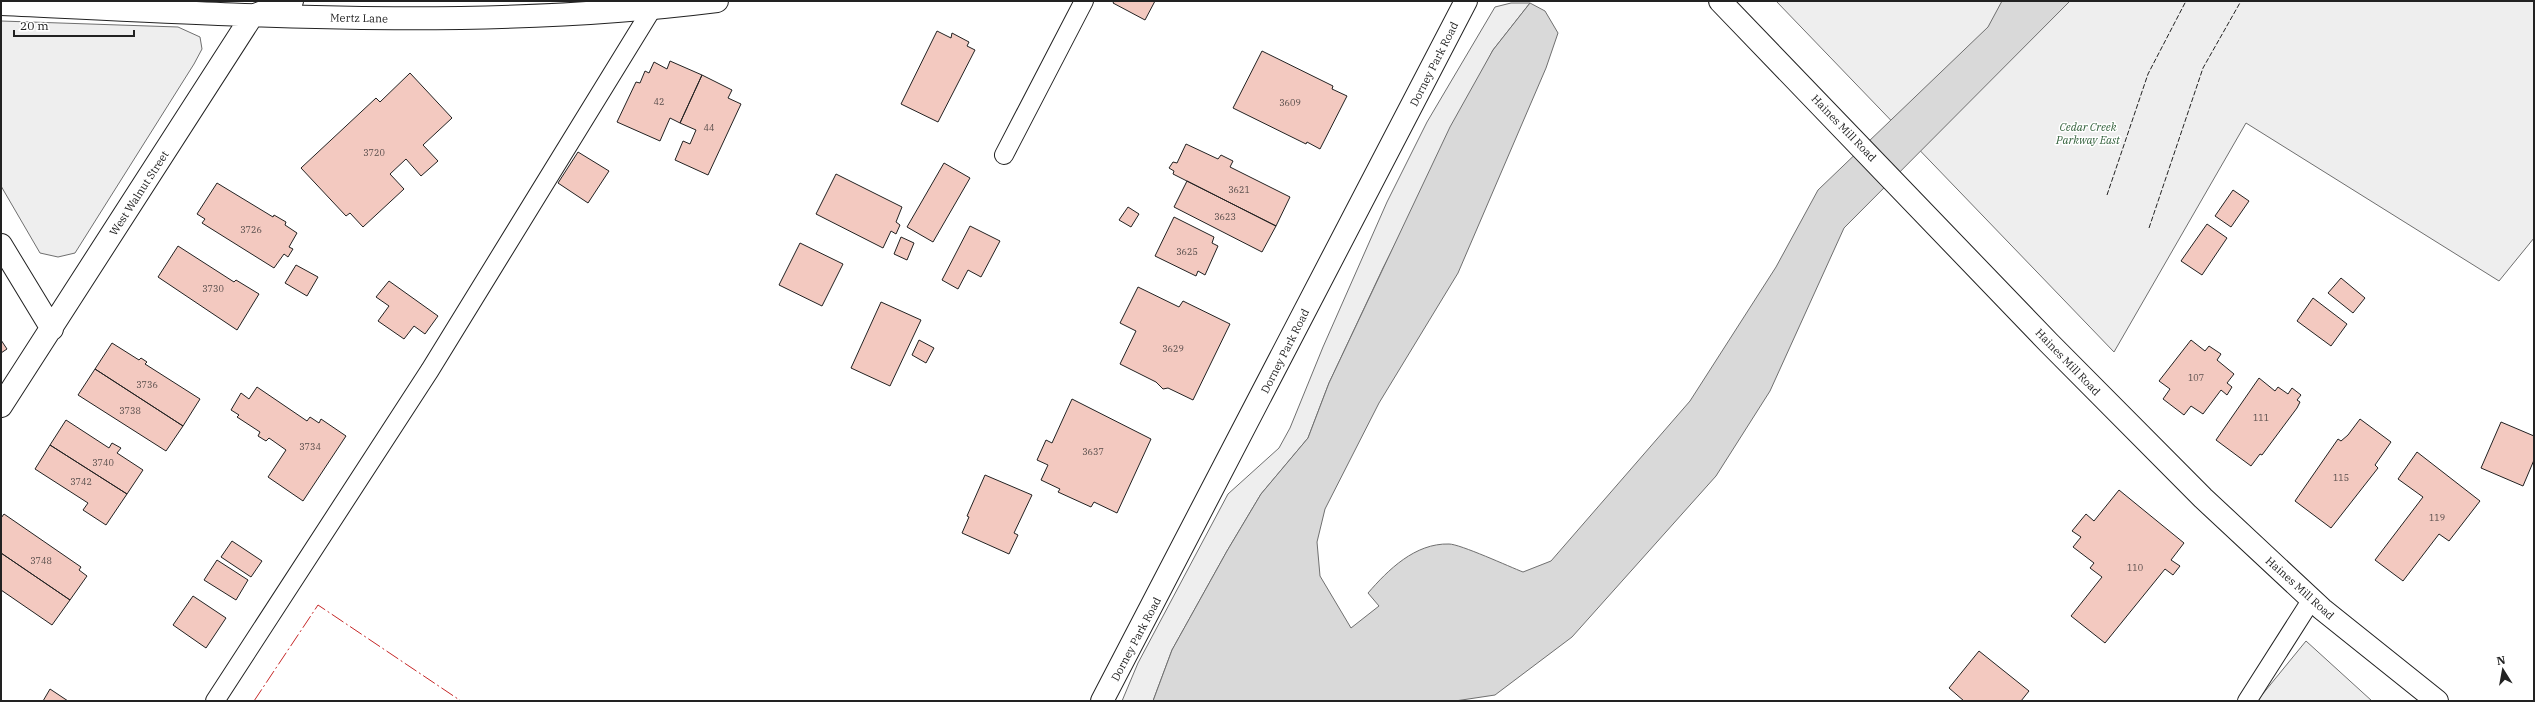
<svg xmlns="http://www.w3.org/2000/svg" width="2535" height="702" font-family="'IBM Plex Serif',serif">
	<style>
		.green { fill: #eee; stroke: #6f6f6f }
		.water { fill: #d9d9d9; stroke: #6f6f6f }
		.building { fill: #f3c9c0; stroke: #222 }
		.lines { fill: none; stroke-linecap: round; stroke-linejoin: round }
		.lane-casing { stroke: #222; stroke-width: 20 }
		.street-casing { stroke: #222; stroke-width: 24 }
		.secondary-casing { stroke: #222; stroke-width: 24 }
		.lane { stroke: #fff; stroke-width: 18 }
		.street { stroke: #fff; stroke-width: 22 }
		.secondary { stroke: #fff; stroke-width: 22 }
		.fence { stroke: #222; stroke-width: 1; stroke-dasharray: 5 2; stroke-linecap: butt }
		.power { stroke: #c62828; stroke-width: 1; stroke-dasharray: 14 3 2 3; stroke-linecap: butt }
		.labels { text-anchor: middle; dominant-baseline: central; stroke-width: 3; stroke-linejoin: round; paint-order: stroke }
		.number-label { font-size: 9px; fill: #564c4a }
		.street-label { font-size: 11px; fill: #222; stroke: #fff }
		.park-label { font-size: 11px; font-style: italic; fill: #2f5e38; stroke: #fff }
	</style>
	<rect width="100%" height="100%" fill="#fff"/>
	<path class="green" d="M1776,1h758v237l-35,43 -253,-158 -132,229z
		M1511,3h19l-37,47 -110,218 -54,115 -21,55 -47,56 -34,57 -55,99 -19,51h-31l16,-38 90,-169 51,-46 11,-20 33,-81 64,-145 40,-80 68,-115z
		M1,21l177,6 22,10 2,12 -8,15 -119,189 -17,4 -18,-4 -39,-67z
		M2306,641l66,60h-115z"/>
	<path class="water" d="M2002,1h68l-226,227 -74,163 -54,85 -144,161 -77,58 -40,6h-302l19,-51 55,-99 34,-57 47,-56 21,-55 121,-256 43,-77 37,-47 15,8 13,22 -12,35 -88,205 -79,130 -54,106 -8,33 3,34 31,52 28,-22 -11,-13c20,-23 47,-50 81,-49 11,0 61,23 74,28l28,-11 139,-160 86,-134 42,-77 170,-163z"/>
	<path class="building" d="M1114,1h41l-10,19 -32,-17z
		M937,31l14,7 1,-5 17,9 -2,4 8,4 -37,72 -37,-18z
		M1262,51l71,35 -1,3 15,7 -27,53 -13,-7 -1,2 -73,-36z
		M670,61l32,14 -22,48 -10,-5 -10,23 -43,-19 19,-40 4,1 5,-12 4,2 5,-11 13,7z
		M410,73l42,45 -29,27 15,16 -17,15 -15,-17 -16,15 14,15 -41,38 -13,-14 -4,3 -45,-48 75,-70 4,4z
		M702,75l30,15 -4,8 13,6 -33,71 -33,-15 8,-19 7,3 6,-14 -16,-7z
		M1186,144l32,15 3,-4 12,6 -3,6 60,30 -14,29 -103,-52 1,-3 -5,-3 4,-6 4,1z
		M578,152l31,19 -21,32 -30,-20z
		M944,163l26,15 -37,64 -26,-15z
		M836,174l66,33 -6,15 4,3 -4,9 -5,-3 -8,17 -67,-34z
		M1187,181l89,45 -14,26 -88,-45z
		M217,183l56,34 1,-2 12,7 -1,3 12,8 -8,14 4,2 -5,8 -4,-3 -10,14 -72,-45 3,-4 -8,-5z
		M2233,190l16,11 -18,26 -16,-11z
		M1128,207l11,7 -8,13 -12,-7z
		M1174,217l40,20 -2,6 6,3 -13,29 -7,-4 -2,5 -41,-20z
		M2207,224l20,14 -25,37 -21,-14z
		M970,226l30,15 -19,36 -13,-7 -10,19 -16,-9z
		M901,237l13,6 -7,17 -13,-6z
		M800,243l43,21 -21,42 -43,-21z
		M178,246l56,36 2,-2 23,14 -22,36 -79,-53z
		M296,265l22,12 -11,19 -22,-13z
		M2341,278l24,20 -12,15 -25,-20z
		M389,281l49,35 -13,18 -11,-8 -10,13 -26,-18 11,-15 -13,-9z
		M1138,287l41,20 4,-6 47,23 -37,76 -25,-12 -5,1 -7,-7 -36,-18 16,-33 -16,-8z
		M2313,298l34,26 -16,22 -34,-25z
		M881,302l40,18 -31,66 -39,-18z
		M1,340l6,9 -6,4z
		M919,340l15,8 -8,15 -14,-8z
		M2191,340l14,11 4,-5 12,8 -4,6 17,14 -7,9 5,4 -5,8 -6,-5 -18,24 -12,-8 -7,9 -21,-16 7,-10 -11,-8z
		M112,343l27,17 2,-2 6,4 -2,2 55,35 -17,27 -88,-57z
		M95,369l88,57 -17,25 -88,-56z
		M2259,378l16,13 3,-4 10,7 4,-6 9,7 -4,5 3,2 -3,6 -35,47 -2,-1 -9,12 -35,-26z
		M257,387l50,34 3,-4 9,6 2,-4 25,17 -43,65 -35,-24 18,-27 -17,-12 -3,3 -8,-5 2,-4 -23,-15 2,-2 -8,-5 10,-17 8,6z
		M1072,399l79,40 -34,74 -23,-11 -3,5 -33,-15 2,-3 -19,-9 7,-15 -11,-5 9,-20 6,3z
		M2360,419l31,23 -16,23 3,3 -47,60 -36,-27 43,-62 3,2 7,-6z
		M66,420l43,28 3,-5 9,5 -4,5 26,17 -16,24 -77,-49z
		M2501,422l33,14v24l-11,26 -42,-18z
		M50,445l77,49 -21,31 -23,-15 5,-7 -53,-34z
		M2417,452l63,49 -31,40 -10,-7 -36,47 -28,-21 48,-63 -25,-18z
		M985,475l47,20 -18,38 4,2 -9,19 -47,-21 7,-16 -2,-1z
		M2119,490l65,53 -13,17 9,6 -7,9 -8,-6 -60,74 -34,-27 31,-39 -12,-9 4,-5 -21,-16 8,-10 -9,-6 14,-17 8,7z
		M4,514l77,53 -2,3 8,6 -17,24 -69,-47v-35z
		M232,541l30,20 -11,16 -30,-20z
		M1,553l69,47 -18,25 -51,-35z
		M217,560l31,20 -12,20 -32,-20z
		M193,596l33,22 -20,30 -33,-23z
		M1979,651l50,40 -8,10h-57l-15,-13z
		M50,689l18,12h-25z"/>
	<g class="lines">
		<defs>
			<path id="lane" d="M1004,155l80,-154
				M215,701l215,-331 222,-361
				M2247,701l65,-102"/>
			<path id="street" d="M1,4c239,11 478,27 716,-3
				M1,245l51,84
				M1,406l251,-390 40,-15
				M1102,701l364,-700"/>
			<path id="secondary" d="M1720,1l329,342 154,155 119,111 115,92"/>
		</defs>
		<use href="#lane" class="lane-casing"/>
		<use href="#street" class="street-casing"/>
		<use href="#secondary" class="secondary-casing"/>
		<use href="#lane" class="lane"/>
		<use href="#street" class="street"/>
		<use href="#secondary" class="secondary"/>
		<path class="fence" d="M2107,195l41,-121 38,-73
			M2149,228l54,-160 38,-67"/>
		<path class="power" d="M254,701l64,-96 143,96"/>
	</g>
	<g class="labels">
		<g class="number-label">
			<text x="659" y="101">42</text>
			<text x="1290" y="102">3609</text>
			<text x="709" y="127">44</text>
			<text x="374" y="152">3720</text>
			<text x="1239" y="189">3621</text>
			<text x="1225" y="216">3623</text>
			<text x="251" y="229">3726</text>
			<text x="1187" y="251">3625</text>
			<text x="213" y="288">3730</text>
			<text x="1173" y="348">3629</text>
			<text x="2196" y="377">107</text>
			<text x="147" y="384">3736</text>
			<text x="130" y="410">3738</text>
			<text x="2261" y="417">111</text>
			<text x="310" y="446">3734</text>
			<text x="1093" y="451">3637</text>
			<text x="103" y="462">3740</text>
			<text x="2341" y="477">115</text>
			<text x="81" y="481">3742</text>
			<text x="2437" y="517">119</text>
			<text x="41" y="560">3748</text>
			<text x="2135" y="567">110</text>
		</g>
		<g class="street-label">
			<text transform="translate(359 18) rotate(1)">Mertz Lane</text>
			<text transform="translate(1434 64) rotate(-63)">Dorney Park Road</text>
			<text transform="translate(1844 128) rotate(46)">Haines Mill Road</text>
			<text transform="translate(139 193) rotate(-57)">West Walnut Street</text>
			<text transform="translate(1285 351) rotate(-63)">Dorney Park Road</text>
			<text transform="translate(2068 362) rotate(46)">Haines Mill Road</text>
			<text transform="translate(2300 588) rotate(42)">Haines Mill Road</text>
			<text transform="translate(1136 639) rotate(-62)">Dorney Park Road</text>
		</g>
		<g class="park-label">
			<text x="2088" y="127">Cedar Creek<tspan x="2088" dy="13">Parkway East</tspan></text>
		</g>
	</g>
	<rect width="2535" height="702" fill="none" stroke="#222222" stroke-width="4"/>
	<g transform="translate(2503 670) rotate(349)" stroke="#ffffff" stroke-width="3" paint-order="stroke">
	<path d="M0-3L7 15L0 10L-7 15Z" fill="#222222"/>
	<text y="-6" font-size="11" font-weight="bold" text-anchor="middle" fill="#222222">N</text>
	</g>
	<path d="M14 30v6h120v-6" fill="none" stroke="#222222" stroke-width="2"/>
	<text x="20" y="30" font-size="12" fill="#222222" stroke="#ffffff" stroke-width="3" paint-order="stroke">20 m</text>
</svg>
